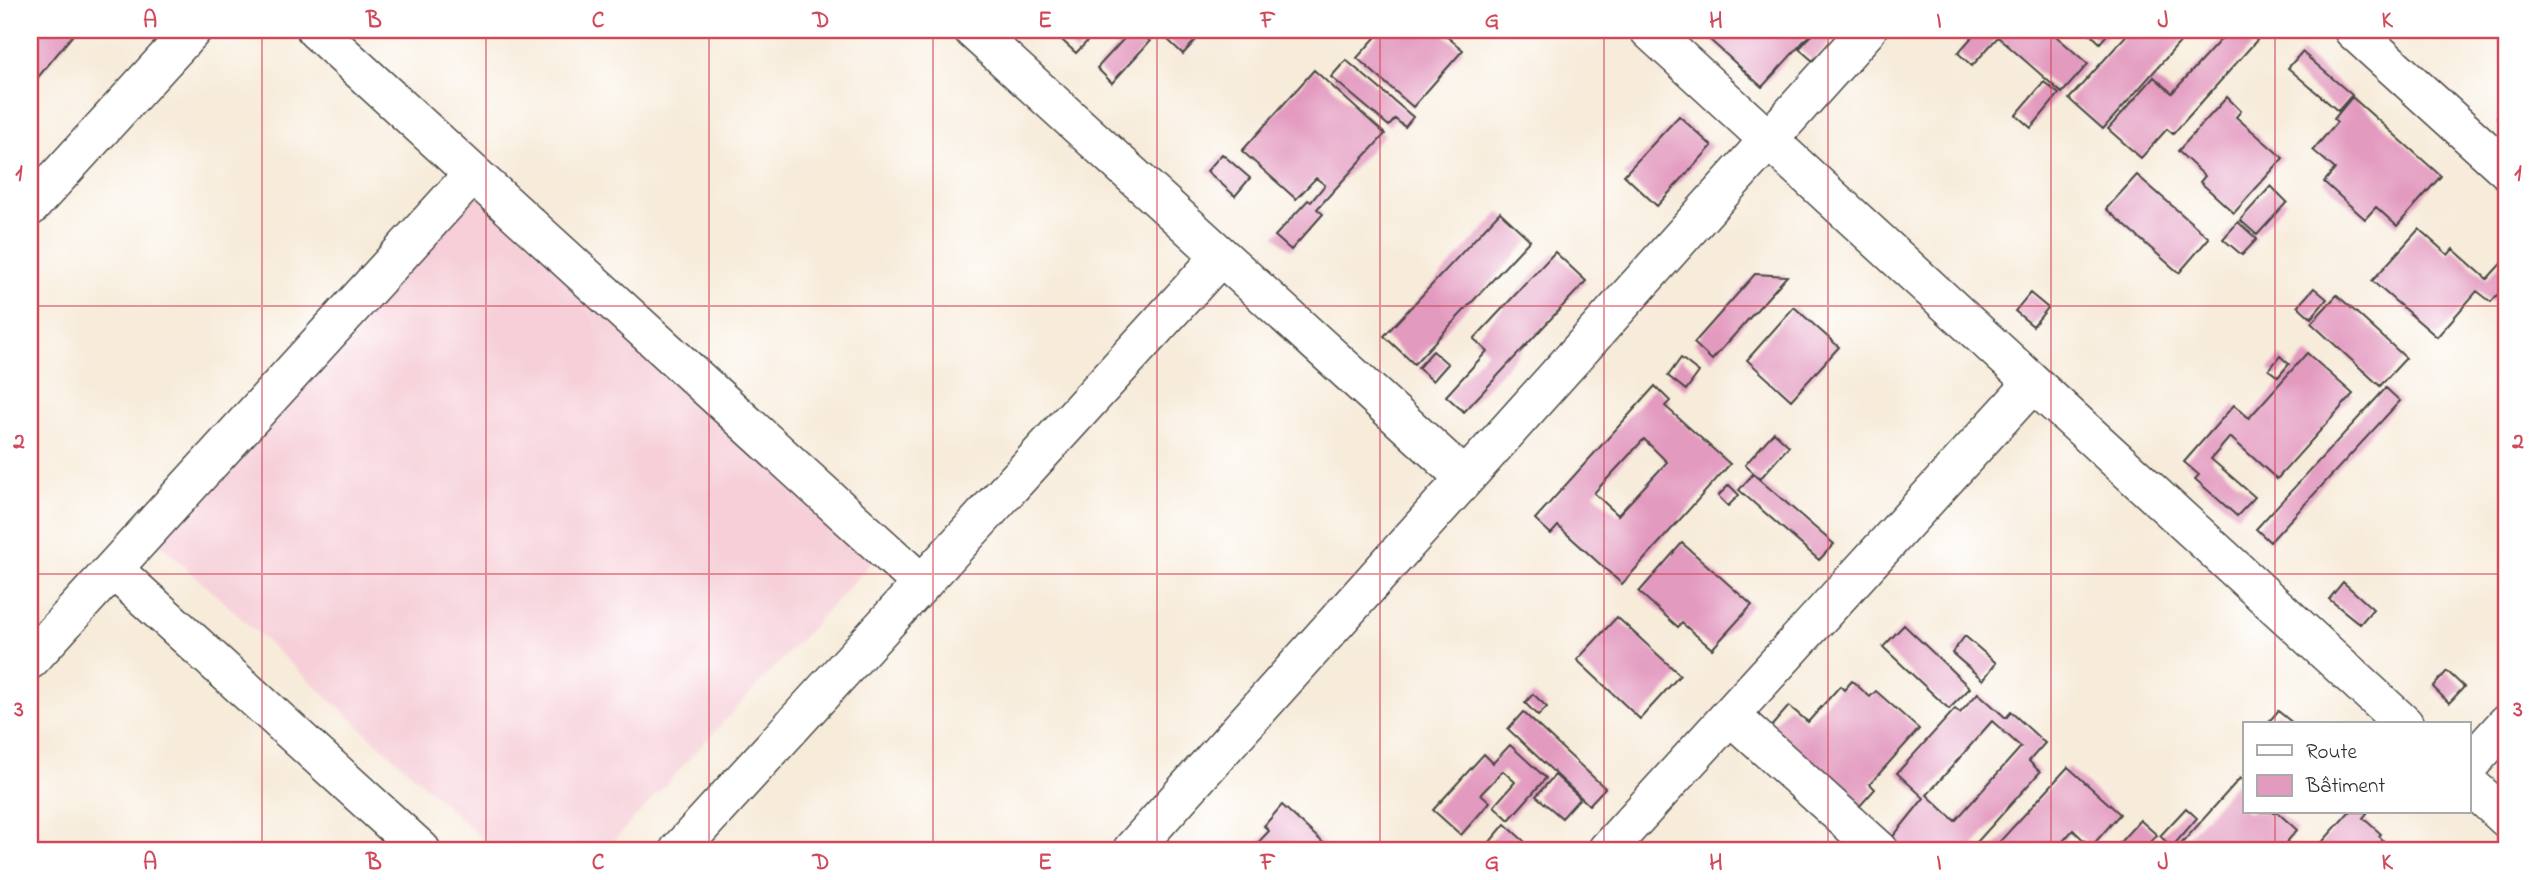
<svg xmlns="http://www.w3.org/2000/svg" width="2537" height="880" font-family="'Indie Flower',sans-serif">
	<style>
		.built { fill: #f6cfd8 }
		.building { fill: #e39abf; fill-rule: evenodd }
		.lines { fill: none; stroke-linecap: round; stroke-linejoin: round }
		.street-casing { stroke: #4a4845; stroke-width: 41 }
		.street { stroke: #fff; stroke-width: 38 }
		.grid { fill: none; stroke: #d1495b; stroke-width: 2; stroke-opacity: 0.55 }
		.neatline { fill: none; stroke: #d1495b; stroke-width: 2.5 }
		.grid-label { font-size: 23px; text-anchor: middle; font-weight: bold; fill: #d1495b }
	</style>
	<rect width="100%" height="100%" fill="#fff"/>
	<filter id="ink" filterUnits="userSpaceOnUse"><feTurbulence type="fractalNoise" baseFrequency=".0143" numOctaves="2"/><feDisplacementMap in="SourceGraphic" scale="14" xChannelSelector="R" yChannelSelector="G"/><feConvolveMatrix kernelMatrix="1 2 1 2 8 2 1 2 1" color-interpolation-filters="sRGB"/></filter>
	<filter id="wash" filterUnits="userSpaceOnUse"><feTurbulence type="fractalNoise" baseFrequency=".00686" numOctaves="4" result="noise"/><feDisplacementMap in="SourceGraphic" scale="28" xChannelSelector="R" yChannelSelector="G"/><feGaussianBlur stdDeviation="1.57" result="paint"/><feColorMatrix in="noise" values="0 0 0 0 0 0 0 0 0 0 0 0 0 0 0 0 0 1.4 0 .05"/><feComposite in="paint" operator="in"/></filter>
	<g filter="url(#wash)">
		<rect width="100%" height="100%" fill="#f7ebd9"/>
		<path class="built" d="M475,193l399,367 -269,290h-110l-346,-316z"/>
		<g id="blocks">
			<path class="building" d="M30,30h47l-47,57z
				M1051,30h47l-22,23z
				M1132,30h5l13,11 -38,42 -15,-15z
				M1176,30h29l-22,24 -16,-15z
				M1382,30h57l24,20 -50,57 -56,-49z
				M1699,30h115l-52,57z
				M1816,30h26l-29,31 -14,-12z
				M1978,30h71l39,34 -26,29 -64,-56 -26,29 -14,-13z
				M2086,30h25l-11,13z
				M2131,30h60l-88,99 -34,-30z
				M2217,30h49l-93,104 -6,-5 -26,29 -33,-29 46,-52 18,16 52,-57z
				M2302,52l50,43 -14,16 -50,-43z
				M1346,60l67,57 -8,10 -10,-8 -6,7 -58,-49z
				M1314,70l71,64 -68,75 6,5 -32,36 -16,-14 33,-36 3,2 14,-17 -9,-7 -20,21 -54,-48z
				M2044,82l15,12 -28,34 -15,-13z
				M2227,97l14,14 -5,6 47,41 -49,55 -34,-31 5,-6 -27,-25z
				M2352,97l89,79 -44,50 -21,-19 -11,12 -41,-37 11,-13 -22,-19 24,-28 -3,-3z
				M2507,106v20l-10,-9z
				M1679,116l33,30 -55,60 -33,-31z
				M1222,154l28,24 -15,18 -28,-25z
				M2137,175l72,63 -30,35 -73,-64z
				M2271,186l16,16 -30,33 -17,-15z
				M1500,212l30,28 -116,124 -30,-28z
				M2238,222l19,17 -15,16 -19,-16z
				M2419,229l29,26 5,-6 34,30 20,-22v27l-16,18 -14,-11 -40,46 -65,-56z
				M1555,252l31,29 -122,131 -18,-16 41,-45 -13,-12z
				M1755,274l32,2 -75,84 -18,-17z
				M2314,288l13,11 -16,19 -13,-12z
				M2030,293l18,15 -15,18 -18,-15z
				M2337,295l69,63 -26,28 -69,-63z
				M1794,307l45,40 -48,53 -44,-40z
				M1433,351l15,13 -15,17 -15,-13z
				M2307,353l46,41 -76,85 -47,-42 -19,22 44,38 -18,19 -42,-37 4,-4 -15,-13 50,-57 15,13z
				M2280,356l9,8 -11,13 -9,-7z
				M1681,358l18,14 -13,18 -18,-14z
				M1655,386l15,15 -5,5 65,58 -108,120 -64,-58 -7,8 -16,-15zM1644,439l23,23 -49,53 -24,-22z
				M2386,388l14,13 -130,141 -14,-13z
				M1774,432l15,14 -29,33 -15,-14z
				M1753,474l81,70 -15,16 -80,-70z
				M1729,485l10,10 -11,11 -10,-10z
				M1682,543l70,62 -40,44 -30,-26 -4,4 -39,-35z
				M2343,582l30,27 -13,15 -31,-25z
				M1617,617l63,58 -40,44 -63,-59z
				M1904,625l66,63 -21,21 -66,-62z
				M1965,636l31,27 -13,17 -31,-27z
				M2447,671l17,16 -15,16 -16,-16z
				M1852,681l18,16 6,-6 43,38 -49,55 5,5 -17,19 -89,-79 20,-23 19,16 32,-36 4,4z
				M1978,693l28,25 5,-6 34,31 -16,18 11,11 -70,78h-67l-12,-11 33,-41 -27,-25 58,-64 5,4zM1992,721l29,26 -66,74 -28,-26z
				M1533,694l14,13 -9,9 -13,-13z
				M2278,711l16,13h-27z
				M1523,712l82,76 -16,17 -81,-76z
				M1510,745l36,33 -37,42 -15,-14 21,-24 -12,-11 -22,23 9,8 -29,33 -28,-25 51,-56 9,9z
				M2068,767l52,47 -29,33 -18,-17 -18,20h-63z
				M1555,775l25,23 -18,20 -26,-22z
				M2240,778l5,5v29h32l20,18 -17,20h-91l-8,-6z
				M1282,805l49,45h-80l18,-19 -5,-5z
				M2186,808l11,10 -25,29 -12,-11z
				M2349,812h19l-5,6 18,16 -2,2 4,4 -9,10h-59z
				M2140,820l17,15 -14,15h-30z
				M1505,824l29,26h-37l-8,-7z"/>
		</g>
	</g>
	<g filter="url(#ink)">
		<use href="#blocks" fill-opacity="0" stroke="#4a4845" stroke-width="2"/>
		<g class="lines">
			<defs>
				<path id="street" d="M316,30l606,554
					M973,30l492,448
					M1649,30l755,694
					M2353,30l154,140
					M30,207l162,-177
					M113,569l308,281
					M30,660l443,-486
					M1730,715l149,135
					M2469,765l38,-42
					M2469,784l38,35
					M679,850l542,-594
					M1132,850l735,-820
					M1607,850l426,-467"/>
			</defs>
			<use href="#street" class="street-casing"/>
			<use href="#street" class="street"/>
		</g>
	</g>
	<path class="grid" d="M262,30v820M486,30v820M709,30v820M933,30v820M1157,30v820M1380,30v820M1604,30v820M1828,30v820M2051,30v820M2275,30v694M30,306h2477M30,574h2477M2275,812v38"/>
	<rect width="2537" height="880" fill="none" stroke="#fff" stroke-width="77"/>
	<rect x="2243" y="722" width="228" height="91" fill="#ffffff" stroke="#aaaaaa" stroke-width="2"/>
	<rect x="2257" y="745" width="35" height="10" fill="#ffffff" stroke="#aaaaaa" stroke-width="2"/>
	<text x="2306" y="758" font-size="21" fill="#2b2b2b">Route</text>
	<rect x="2257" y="775" width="35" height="21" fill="#e39abf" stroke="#aaaaaa" stroke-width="2"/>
	<text x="2306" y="792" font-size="21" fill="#2b2b2b">Bâtiment</text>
	<rect x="38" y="38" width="2460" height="804" class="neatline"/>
	<g class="grid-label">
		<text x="150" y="27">A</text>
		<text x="374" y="27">B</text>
		<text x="598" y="27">C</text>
		<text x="821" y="27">D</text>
		<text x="1045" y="27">E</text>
		<text x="1268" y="27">F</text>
		<text x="1492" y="27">G</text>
		<text x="1716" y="27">H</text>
		<text x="1939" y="27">I</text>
		<text x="2163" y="27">J</text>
		<text x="2387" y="27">K</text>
		<text x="19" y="180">1</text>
		<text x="2518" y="180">1</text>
		<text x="19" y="448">2</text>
		<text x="2518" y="448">2</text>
		<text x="19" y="716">3</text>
		<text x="2518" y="716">3</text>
		<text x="150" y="869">A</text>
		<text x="374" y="869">B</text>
		<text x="598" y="869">C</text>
		<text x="821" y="869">D</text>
		<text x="1045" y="869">E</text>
		<text x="1268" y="869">F</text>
		<text x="1492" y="869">G</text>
		<text x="1716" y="869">H</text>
		<text x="1939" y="869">I</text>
		<text x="2163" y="869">J</text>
		<text x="2387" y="869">K</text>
	</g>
</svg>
